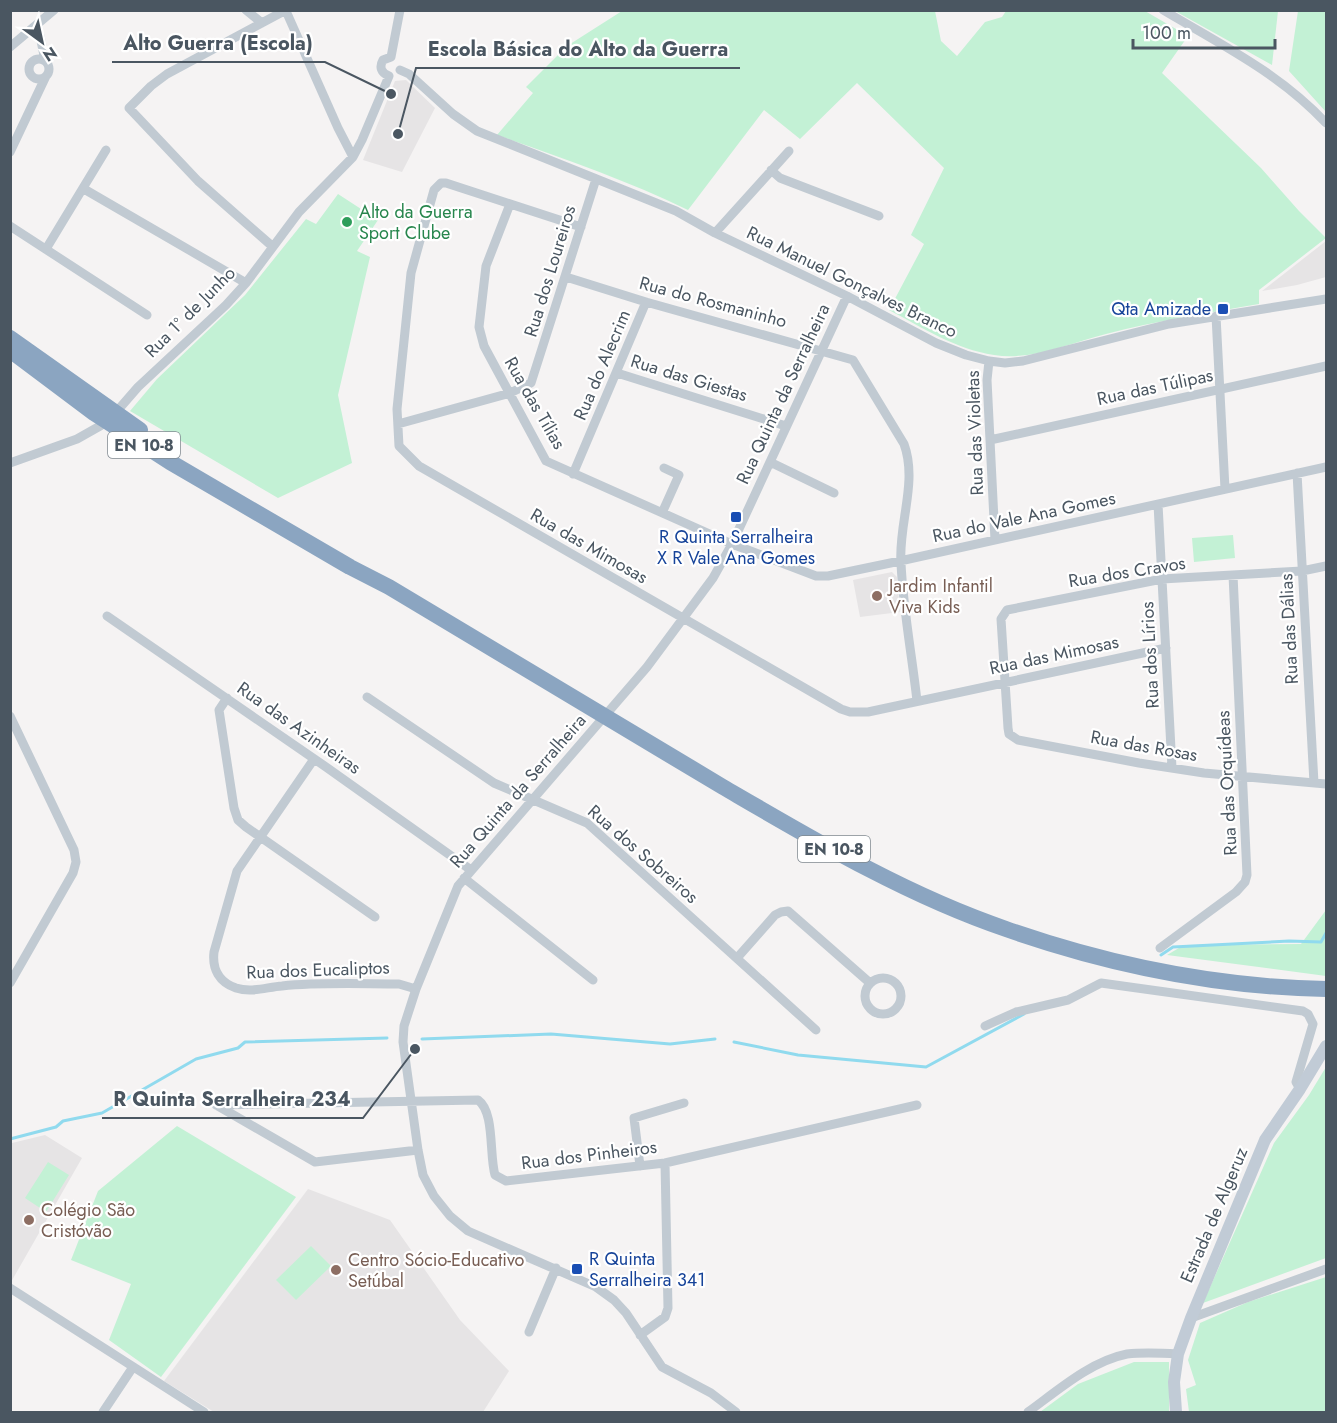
<svg xmlns="http://www.w3.org/2000/svg" width="1337" height="1423" font-family="Jost,sans-serif">
	<style>
		.education { fill: #e6e4e5 }
		.green { fill: #c3f1d5 }
		.lines { fill: none; stroke-linecap: round; stroke-linejoin: round }
		.stream { stroke: #90daee; stroke-width: 3 }
		.street { stroke: #c1cad2; stroke-width: 9 }
		.secondary { stroke: #c1cbd6; stroke-width: 12 }
		.highway { stroke: #8ba5c1; stroke-width: 16 }
		.leisure-dot { fill: #2e9e5b; stroke: #fff; stroke-width: 2 }
		.transit-dot { fill: #1a4fb4; stroke: #fff; stroke-width: 2 }
		.education-dot { fill: #8d6e63; stroke: #fff; stroke-width: 2 }
		.labels { text-anchor: middle; dominant-baseline: central; stroke-width: 4.5; stroke-linejoin: round; paint-order: stroke }
		.shield { fill: #fff; stroke: #808990; stroke-width: 1.5 }
		.shield-label { font-size: 16px; font-weight: bold; fill: #4a5661 }
		.leisure-label { font-size: 18px; fill: #27864d; stroke: #fff; text-anchor: start }
		.street-label { font-size: 18px; fill: #4a5661; stroke: #fff }
		.transit-label { font-size: 18px; fill: #164399; stroke: #fff; text-anchor: end }
		.education-label { font-size: 18px; fill: #785e54; stroke: #fff; text-anchor: start }
		.leader { fill: none; stroke: #4a5661; stroke-width: 2 }
		.callout-dot { fill: #4a5661; stroke: #fff; stroke-width: 2 }
		.callout-label { font-size: 20px; text-anchor: middle; font-weight: bold; fill: #4a5661; stroke: #fff; stroke-width: 4.5; stroke-linejoin: round; paint-order: stroke }
	</style>
	<rect width="100%" height="100%" fill="#f5f3f3"/>
	<path class="education" d="M406,80l29,28 -33,64 -39,-12 32,-79z
		M1326,241v36l-29,8 -35,6z
		M892,572l5,5 3,35 -40,5 -7,-37z
		M45,1135l37,23 -71,124v-137l1,-2z
		M308,1189l82,31 70,100 49,51 -26,41h-269l-50,-31z"/>
	<path class="green" d="M622,11h313l6,30 16,15 28,-34 17,-5 4,-6h139l43,25 -26,37 99,95 38,43 27,27 -67,52v14c-51,9 -103,17 -153,30 -36,9 -74,27 -112,21 -39,-6 -71,-27 -105,-45l35,-66 -13,-9 33,-67 -87,-85 -57,56 -36,-29 -76,100c-61,-30 -126,-52 -191,-75l36,-42 -7,-6 41,-41z
		M1175,11h103l-6,54z
		M1298,11h28v101l-37,-41z
		M338,194l40,26 -21,31 13,6 -32,138 14,68 -74,35 -148,-87 27,-32 88,-84 61,-76 10,5z
		M1233,535l2,23 -41,4 -2,-24z
		M1326,910v66l-159,-21 17,-10 117,-1z
		M1326,1067v191l-123,45 71,-160 35,-48z
		M177,1126l119,71 -135,180 -52,-37 22,-56 -60,-24 27,-69z
		M48,1162l21,13 -23,37 -21,-14z
		M311,1246l20,20 -35,34 -20,-20z
		M1326,1277v135h-137l-3,-23 10,-4 -8,-25 12,-37 48,-21z
		M1134,1362h35v50h-129l38,-28z"/>
	<g class="lines">
		<path class="stream" d="M1161,955l12,-8 116,-6 32,1 5,-9
			M422,1039l129,-5 119,10 45,-5
			M734,1042l64,13 128,12 98,-53
			M10,1139l46,-12 7,-6 39,-8 94,-54 42,-11 7,-6 142,-4"/>
		<path class="street" d="M246,10l16,13
			M1163,10c59,35 116,63 163,113
			M286,11l52,117 15,29
			M34,27l6,9 5,24
			M10,47l44,-37
			M391,57l9,-47
			M29 69a10 10 0 1 1 20 0a10 10 0 1 1-20 0Z
			M400,70l9,4 44,40 24,17 199,80 39,22 132,63 89,47 30,12 23,6 16,2 18,-2 146,-37 157,-25
			M389,76c-8,-3 -10,-9 -6,-16l8,-3
			M10,152l36,-76
			M771,170l9,8 99,38
			M84,189l162,94
			M510,204l-24,62 -7,61 5,19 62,115 186,83 84,32h12l72,-15 426,-94
			M10,226l137,89
			M581,227l-135,-44h-5l-7,7 -23,83 -14,136 2,37 20,20 422,243 9,3h18l298,-64
			M715,233l74,-82
			M272,246l-74,-65 -69,-73 22,-22 16,-12 119,-64
			M46,249l60,-99
			M566,277l80,25 207,58 51,84c14,38 -6,81 -3,119 2,46 11,92 16,138
			M1216,316l9,173
			M989,361l-2,19 8,160
			M617,373l169,53
			M398,424l112,-31 21,-10 65,-204
			M990,440l336,-74
			M770,462l64,31
			M10,463l67,-24 23,-13 11,-8 27,-31 88,-82 20,-22 53,-71 54,-55 9,-17 27,-64
			M1297,473l17,310
			M573,474l73,-172
			M1158,504l14,264
			M662,513l17,-38 -15,-7
			M1326,566l-24,5 -140,8 -155,31 -6,9 7,109 1,6 9,6 121,23 65,10 122,11
			M107,616l219,151 145,103
			M367,697l127,86 93,40 229,207
			M227,698l-8,12 15,98 4,12 8,7 129,90
			M10,716l64,134 2,12 -3,11 -63,110
			M314,759l-77,112 -23,81c-2,17 5,30 22,36 16,5 31,-1 46,-2 39,-4 79,-2 117,-2l17,5
			M464,878l129,102
			M1160,948l76,-56 9,-10 2,-7 -14,-300
			M737,958l38,-43 6,-3 7,-1 82,72
			M865 996a18 18 0 1 1 36 0a18 18 0 1 1-36 0Z
			M985,1026l31,-14 52,-12 33,-17 202,28 5,3 5,10 -17,58 4,7
			M216,1105l262,-5c17,12 11,55 17,75l11,6 159,-18 252,-58
			M218,1106l97,56 103,-12
			M640,1166l-6,-48 50,-15
			M10,1288l194,124
			M1191,1318l135,-49
			M529,1332l27,-64
			M640,1335l25,-18 3,-9 -3,-145
			M103,1412l30,-45
			M736,1412l-25,-19 -49,-26 -36,-54 -12,-13 -18,-13 -128,-56 -18,-15 -16,-20 -11,-21 -5,-25 -15,-108 1,-16 12,-37 42,-103 189,-219 66,-89 19,-34 115,-248
			M1028,1412c29,-21 63,-51 99,-58 17,-2 35,-1 51,0"/>
		<path class="secondary" d="M1176,1412l-2,-30 4,-28 13,-36 74,-178 35,-51 26,-43"/>
		<path class="highway" d="M10,338l130,92
			M10,350l84,63 76,49 180,105 39,20c111,67 222,134 334,200 91,53 183,108 283,142 103,36 212,58 320,60"/>
	</g>
	<circle class="leisure-dot" cx="347" cy="222" r="6"/>
	<g class="transit-dot">
		<rect x="1217" y="303" width="12" height="12" rx="3"/>
		<rect x="730" y="511" width="12" height="12" rx="3"/>
		<rect x="571" y="1263" width="12" height="12" rx="3"/>
	</g>
	<g class="education-dot">
		<circle cx="877" cy="596" r="6"/>
		<circle cx="29" cy="1220" r="6"/>
		<circle cx="336" cy="1270" r="6"/>
	</g>
	<g class="labels">
		<g class="shield">
			<rect x="108" y="432" width="72" height="26" rx="4.5"/>
			<rect x="798" y="836" width="72" height="26" rx="4.5"/>
		</g>
		<g class="shield-label">
			<text x="144" y="445">EN 10-8</text>
			<text x="834" y="849">EN 10-8</text>
		</g>
		<g class="leisure-label">
			<text x="359" y="212">Alto da Guerra<tspan x="359" dy="21">Sport Clube</tspan></text>
		</g>
		<g class="street-label">
			<text transform="translate(550 271) rotate(-73)">Rua dos Loureiros</text>
			<text transform="translate(852 282) rotate(26)">Rua Manuel Gonçalves Branco</text>
			<text transform="translate(713 302) rotate(15)">Rua do Rosmaninho</text>
			<text transform="translate(190 312) rotate(-45)">Rua 1º de Junho</text>
			<text transform="translate(602 365) rotate(-67)">Rua do Alecrim</text>
			<text transform="translate(689 378) rotate(17)">Rua das Giestas</text>
			<text transform="translate(1155 387) rotate(-12)">Rua das Túlipas</text>
			<text transform="translate(783 394) rotate(-65)">Rua Quinta da Serralheira</text>
			<text transform="translate(535 403) rotate(60)">Rua das Tílias</text>
			<text transform="translate(975 433) rotate(-92)">Rua das Violetas</text>
			<text transform="translate(1024 517) rotate(-12)">Rua do Vale Ana Gomes</text>
			<text transform="translate(589 546) rotate(30)">Rua das Mimosas</text>
			<text transform="translate(1127 572) rotate(-9)">Rua dos Cravos</text>
			<text transform="translate(1289 629) rotate(-93)">Rua das Dálias</text>
			<text transform="translate(1054 655) rotate(-12)">Rua das Mimosas</text>
			<text transform="translate(1150 655) rotate(-93)">Rua dos Lírios</text>
			<text transform="translate(299 728) rotate(35)">Rua das Azinheiras</text>
			<text transform="translate(1144 746) rotate(10)">Rua das Rosas</text>
			<text transform="translate(1227 783) rotate(-93)">Rua das Orquídeas</text>
			<text transform="translate(518 791) rotate(-49)">Rua Quinta da Serralheira</text>
			<text transform="translate(643 854) rotate(41)">Rua dos Sobreiros</text>
			<text transform="translate(318 970) rotate(-2)">Rua dos Eucaliptos</text>
			<text transform="translate(589 1155) rotate(-7)">Rua dos Pinheiros</text>
			<text transform="translate(1214 1215) rotate(-67)">Estrada de Algeruz</text>
		</g>
		<g class="transit-label">
			<text x="1211" y="309">Qta Amizade</text>
			<text x="736" y="537" text-anchor="middle">R Quinta Serralheira<tspan x="736" dy="21">X R Vale Ana Gomes</tspan></text>
			<text x="589" y="1259" text-anchor="start">R Quinta<tspan x="589" dy="21">Serralheira 341</tspan></text>
		</g>
		<g class="education-label">
			<text x="889" y="586">Jardim Infantil<tspan x="889" dy="21">Viva Kids</tspan></text>
			<text x="41" y="1210">Colégio São<tspan x="41" dy="21">Cristóvão</tspan></text>
			<text x="348" y="1260">Centro Sócio-Educativo<tspan x="348" dy="21">Setúbal</tspan></text>
		</g>
	</g>
	<path class="leader" d="M391 94L325 62H112M398 134L416 68H740M415 1049L363 1118H102"/>
	<g class="callout-dot">
		<circle cx="391" cy="94" r="6"/>
		<circle cx="398" cy="134" r="6"/>
		<circle cx="415" cy="1049" r="6"/>
	</g>
	<g class="callout-label">
		<text x="218" y="50">Alto Guerra (Escola)</text>
		<text x="578" y="56">Escola Básica do Alto da Guerra</text>
		<text x="232" y="1106">R Quinta Serralheira 234</text>
	</g>
	<rect width="1337" height="1423" fill="none" stroke="#4a5661" stroke-width="24"/>
	<g transform="translate(42 42) rotate(147)" stroke="#ffffff" stroke-width="4.5" paint-order="stroke">
	<path d="M0-4.5L10 22L0 15L-10 22Z" fill="#4a5661"/>
	<text y="-9" font-size="16" font-weight="bold" text-anchor="middle" fill="#4a5661">N</text>
	</g>
	<path d="M1133 39v9h142v-9" fill="none" stroke="#4a5661" stroke-width="3"/>
	<text x="1142" y="39" font-size="18" fill="#4a5661" stroke="#ffffff" stroke-width="4.5" paint-order="stroke">100 m</text>
</svg>
